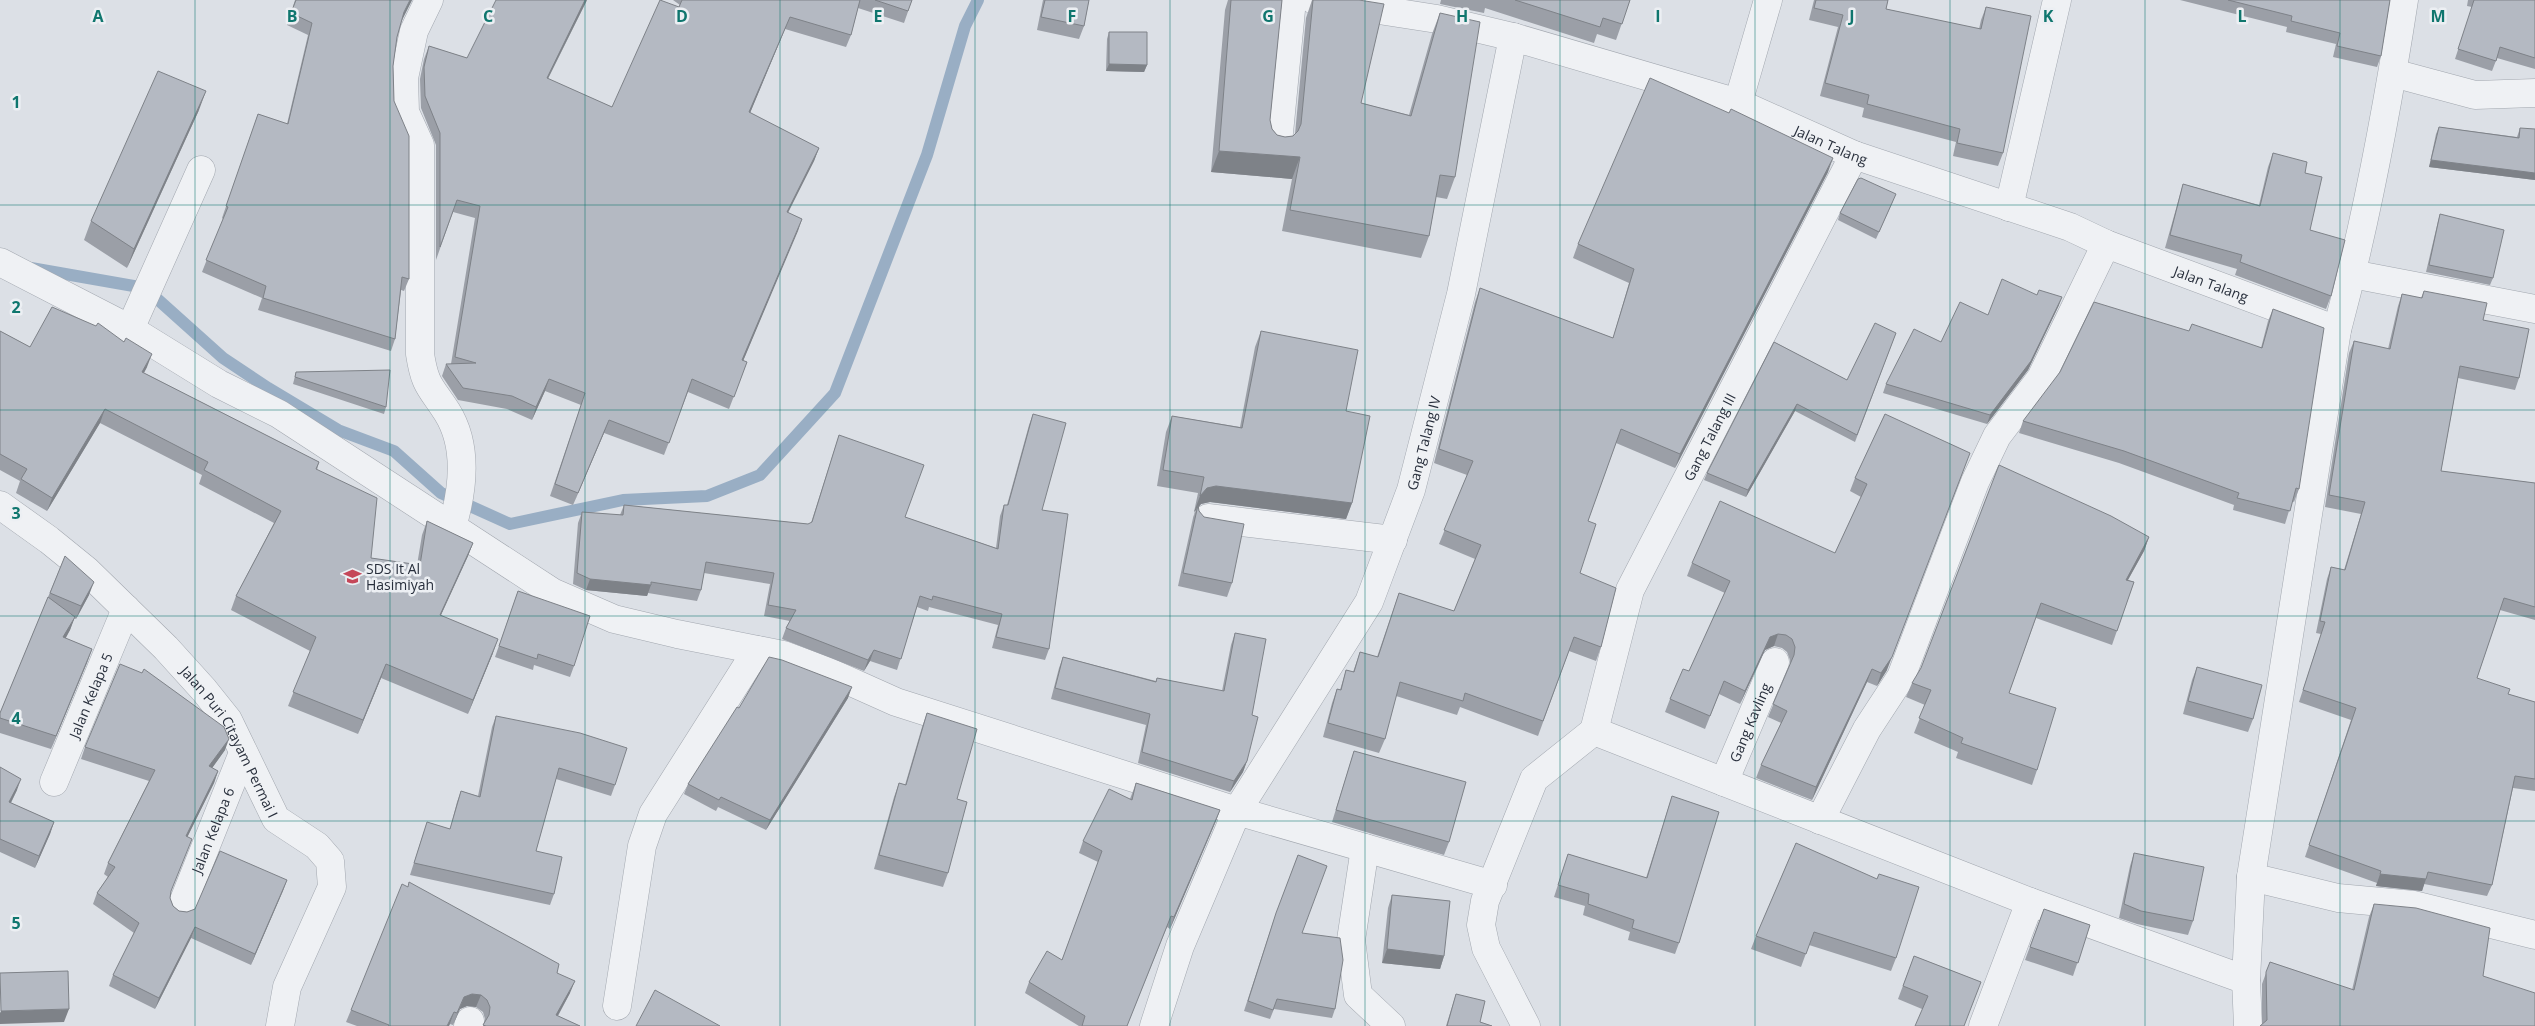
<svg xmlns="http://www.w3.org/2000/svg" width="2535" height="1026" font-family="'Open Sans',sans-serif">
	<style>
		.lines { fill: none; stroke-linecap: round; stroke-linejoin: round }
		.stream { stroke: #99aec4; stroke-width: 12 }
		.minor-casing { stroke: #a2a7af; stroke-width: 29 }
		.minor { stroke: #eff1f4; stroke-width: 28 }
		.wall { fill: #9b9fa7 }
		.shaded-wall { fill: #7e8288 }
		.building { fill: #b4b9c2; stroke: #7e8288 }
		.grid { fill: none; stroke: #0f766e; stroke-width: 1; stroke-opacity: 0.55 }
		.labels { text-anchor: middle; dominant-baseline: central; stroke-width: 5; stroke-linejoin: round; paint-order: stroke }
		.street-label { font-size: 14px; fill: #272e3b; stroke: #eceff3 }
		.poi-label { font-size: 14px; fill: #272e3b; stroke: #eceff3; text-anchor: start }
		.grid-label { font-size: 16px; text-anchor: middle; font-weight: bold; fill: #0f766e; stroke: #eceff3; stroke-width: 5; stroke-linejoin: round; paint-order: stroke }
	</style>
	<rect width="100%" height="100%" fill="#dce0e6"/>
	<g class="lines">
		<path class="stream" d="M31,268l114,20 78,70 45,30 70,42 56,21 47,42 69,31 113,-24 84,-4 53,-21 75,-82 92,-238 38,-129 13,-26"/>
		<defs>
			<g id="minor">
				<path d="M429,0l-15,31 -10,47 1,34 15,33v209c5,32 10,32 27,58 22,35 16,78 5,115"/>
				<path id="s1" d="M1314,0l123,19 76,18 225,66 116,52 216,72 36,17 231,86"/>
				<path d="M2393,73l82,22 60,-2"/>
				<path d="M1738,103l30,-103"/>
				<path d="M1278,143l14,-143"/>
				<path d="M2009,207l48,-207"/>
				<path d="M0,262l130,67 89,55 60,30 273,178 62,27 63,15 106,21 46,17 67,30 341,109 256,74"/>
				<path d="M2352,274l183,35"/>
				<path d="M130,329l71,-159"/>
				<path id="s2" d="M0,505l49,35 37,30 80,78 38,42 24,30 48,99 41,27 13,15 2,26 -45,100 -7,39"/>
				<path d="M1208,518l185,22"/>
				<path d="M1594,731l436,171 216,78"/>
				<path id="s3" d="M1594,731l36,-141 224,-435"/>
				<path id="s4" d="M54,782l72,-173"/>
				<path id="s5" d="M1724,782l51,-120"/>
				<path d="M1820,820l47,-91 34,-52 74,-195 22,-46 44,-58 65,-134"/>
				<path d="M1365,848l-14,92 7,55 33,31"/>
				<path d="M2251,877l87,21 76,7 121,30"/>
				<path id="s6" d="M181,908l62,-155"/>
				<path d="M617,1006l25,-160 11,-32 104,-164"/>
				<path d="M468,1026l2,-5"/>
				<path id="s7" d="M1154,1026l26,-80 57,-135 132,-209 42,-112 50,-196 52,-257"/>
				<path d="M1526,1026l-40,-78 -5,-23 4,-24 49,-122 60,-48"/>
				<path d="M1983,1026l47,-124"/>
				<path d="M2248,1026l-2,-46 5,-103 86,-547c29,-108 50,-219 67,-330"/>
			</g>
		</defs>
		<use href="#minor" class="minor-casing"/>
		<use href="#minor" class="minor"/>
	</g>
	<path class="wall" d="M295,0h117l-10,20 -5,17 -4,29 1,35 15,178 -5,12 -3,-1 -6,49 -4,12 -133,-41 4,-12 -60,-26 21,-53 -1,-1 36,-104 29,10 21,-89 -21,-10z
		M587,0l-39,79 64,28 67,-100 1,-2 -7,-5h239l-8,23 -46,-15 -7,27 -5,12 -61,-18 -35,84 69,35 -5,13 -26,52 14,6 -59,142 4,1 -18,47 -41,-17 -24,63 -60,-22 -31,72 -23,-9 31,-91 -36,-14 -13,29 -25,-11 -49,-9 -16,-24 4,-12h5l24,-146 -22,-6 -17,48v-115l-15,-37 -1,-29 4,-20 5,-13 38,12z
		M1043,0h46l-5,26 -5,13 -42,-9z
		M1228,0h54l-12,120 2,9 5,6 8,2 8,-1 2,-2 11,-116 6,-18h47l2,103 48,12 23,-81 8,-21 15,164 -8,22 -11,-2 -7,39 -8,22 -139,-27 10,-52 -81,-7 14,-162z
		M1441,0h189l-14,40 -19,-6 -3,9 -109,-35 -1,5 -44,-9z
		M1814,0h74l-2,9 93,20 2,-9 5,-13 17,146 -5,13 -45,-10 3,-14 -94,-25 2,-9 -44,-12 18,-69 -29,-7z
		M2180,0h210l-9,56 -4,11 -44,-10 3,-13 -50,-12 1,-5z
		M2468,0h67v69l-38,-11 -5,13 -37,-12 17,-52 -5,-1z
		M1109,32l38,33 -3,7 -38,-1 1,-32z
		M199,110l-72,158 -43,-28 7,-19z
		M2439,127l78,10 3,-9 15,52 -106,-13 7,-33z
		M2273,153l32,20 5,57 21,66 -5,13 -91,-34 2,-6 -72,-21 14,-50 4,-14 76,21 9,-38z
		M1828,172l-153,296 -59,-25 -28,78 -8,52 21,74 -5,14 -27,-10 -31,85 -78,-29 -3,8 -61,-19 -11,43 -6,14 -56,-16 9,-34 5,-14 3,1 6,-20 7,2 7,-20 17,5 22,-64 55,18 21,-52 -36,-15 28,-69 -33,-12 41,-161 5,-14 133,50 16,-55 -56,-25 5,-14z
		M1893,201l-17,38 -38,-19 2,-7z
		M2440,214l53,64 -3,7 -64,-13 12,-51z
		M2424,291l59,29 36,58 -4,12 -57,-12 -17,93 94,12v137l-35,-10 -23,68 31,16 27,8v89l-22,-3 -21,97 -5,11 -63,-12 -2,7 -46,-5 1,-3 -72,-26 46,-137 -52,-18 22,-68 -5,-1 11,-54 4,-12 13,3 17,-56 -36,-7 24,-154 5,-12 34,8 10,-43 4,-12 19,4z
		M2059,305l-31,65 -41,54 -104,-31 3,-9 55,-42 47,-27z
		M2273,309l26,180 -5,13 -2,-1 -7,23 -52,-14 1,-5 -115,-42 -100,-30 4,-12 166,-90 72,17 7,-27z
		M0,331l30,16 117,20 -3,6 175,89 -2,8 54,88 46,7 5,-30 5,-14 46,22 -5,13 -27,59 52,38 -25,61 -87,-36 -23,56 -70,-28 22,-55 -79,-41 5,-14 38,-73 -75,-39 3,-9 -102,-52 -53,88 -31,-18 4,-12 -20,-11z
		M1261,331l85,80 6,92 -6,16 -136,-17 -9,2 -3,4 1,3 33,72 -5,14 -49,-11 15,-68 3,-8 -2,2 4,-19 -41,-7 9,-54 6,-16 68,11 15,-80z
		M1896,333l-41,109 -60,-31 -49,86 -42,-17 3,-7 67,-131 73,38z
		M296,372l90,35 -2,7 -91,-30z
		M1033,414l9,96 7,139 -4,11 -53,-12 6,-23 -69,-18 -1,4 -11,-4 -20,63 -27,-9 -6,10 -82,-32 4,-11 4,-7 -26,-5 6,-32 -66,-11 -3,17 -4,11 -49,-8 -1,3 -61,-6 -13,-6 5,-61 4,-11 38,3 4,-10 184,19 3,-1 28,-88 66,82 91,31 4,-32 4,-11h3l22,-80z
		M1885,414l2,256 -10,16 -10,-4 -55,118 -56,-22 5,-13 20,-42 -13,-6 22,-52v-5l-3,-8 -5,-4 -8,-2 -9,4 -25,54 -21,-10 -14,35 -40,-17 5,-13 19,-28 36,-78 -38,-17 5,-13 143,-10 26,-56 -11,-6 5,-13z
		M2149,537l-5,14 -16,29 6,2 -22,63 -76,-27 -27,75 28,77 -5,15 -76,-27 2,-6 -44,-19 11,-28 -19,-8 6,-14z
		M65,556l24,39 -13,24 -2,-1 -4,12 -5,8 27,11 -41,100 -51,-16v-20z
		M518,591l56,75 -4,11 -36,-12 -1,5 -38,-13z
		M1235,633l17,82 -5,46 -4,11 -13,20 -92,-29 8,-38 -95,-26 8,-31 4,-11 93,24 1,-3 65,13 9,-46z
		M2197,667l56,52 -5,13 -65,-18 9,-34z
		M848,698l-82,132 -48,-23 -2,4 -32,-17 4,-10 51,-76z
		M927,713l30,86 -9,74 -5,14 -69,-18 20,-72 5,-14 6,2 17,-58z
		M496,716l119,69 -4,11 -55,-17 -20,72 18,43 -4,11 -140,-30 17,-53 23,7 7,-27 4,-11 17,5 14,-69z
		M85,747l140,3 -13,18 6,3 -4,12 -27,54v13l-17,42v6l3,8 6,5 8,1 100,-32 -36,85 -60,-27 -36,71 -46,-23 4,-11 21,-42 -41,-29 4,-11 11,-16 -4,-3 4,-11 41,-82 -68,-22z
		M1354,751l95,91 -5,13 -112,-33z
		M0,767l17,23 -6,13 43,19 -4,12 -15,34 -35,-16z
		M1136,783l84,27 -50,119 -3,-2 -40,99h-48l-54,-33 4,-11 33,-22 36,-98 -19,-9 4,-12 47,-42z
		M1672,796l7,147 -4,11 -47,-14 2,-8 -47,-17 2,-9 -31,-9 14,-43 78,24z
		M1796,843l100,115 -5,13 -82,-26 -8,22 -50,-18 5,-13z
		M2134,853l59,68 -5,14 -51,-11 -18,-6 11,-52z
		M1298,855l4,78 33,76 -3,9 -58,-9 -4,10 -26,-8 29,-89z
		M1392,895l52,61 -4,13 -58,-6 6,-55z
		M2374,904l109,72 -221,48v-40l8,-22 82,28 17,-73z
		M2044,909l46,16 -17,51 -48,-16z
		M1914,956l67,26 -59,27 -24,-10z
		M557,973l13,20 -12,23 22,10h-97l2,-7 -2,-7 -7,-5 -9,-1 -7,3 -7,16 -3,-1 -1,2h-92l-11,-4 5,-12z
		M1456,994l24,28 12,4h-46z"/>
	<path class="shaded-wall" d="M410,0h2l-12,24 4,-12z
		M585,0h2l-45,90 5,-12z
		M790,17l-45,108 4,-13z
		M1109,64l38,1 -3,7 -38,-1z
		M206,91l-7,19 -72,158 7,-19z
		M819,148l-5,13 -32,63 5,-12z
		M1219,151l81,6 -8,22 -81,-7z
		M1833,158l-5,14 -153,296 5,-14z
		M2431,160l104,13v7l-106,-13z
		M802,219l-4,12 -60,142 4,-13z
		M2062,297l-3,8 -31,65 -41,54 3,-9z
		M152,354l-5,13 -10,18 5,-13z
		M549,379l-4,12 -13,29 4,-13z
		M1797,404l-2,7 -49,86 2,-7z
		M105,409l-5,14 -53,88 5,-13z
		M609,420l-5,13 -31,72 5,-12z
		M1970,453l-83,217 -10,16 4,-13z
		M1216,486l136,17 -6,16 -136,-17 -9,2 -4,5 1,-4 -2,5 -2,2 6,-16 7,-8z
		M2149,537l-5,14 -24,43 6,-14z
		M473,543l-5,13 -33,72 5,-13z
		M590,579l61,6 -4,11 -61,-6z
		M94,582l-5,13 -13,24 5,-13z
		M75,617l-5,13 -11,21 4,-14z
		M1778,634l-4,12 -9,4 -25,54 5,-13 25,-54z
		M498,639l-5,14 -25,61 5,-14z
		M92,649l-5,14 -36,86 5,-13z
		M874,650l-4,11 -6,10 4,-11z
		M386,664l-5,14 -23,56 5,-14z
		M1872,669l-5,13 -55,118 4,-13z
		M852,687l-4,11 -82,132 4,-10z
		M229,739l-4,11 -20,28 4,-12z
		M1247,761l-4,11 -13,20 4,-11z
		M218,771l-4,12 -32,65 4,-12z
		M21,779l-4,11 -12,24 4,-12z
		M1220,810l-4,11 -46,108 4,-12z
		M54,822l-4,12 -15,34 4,-12z
		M2380,874l46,5 -4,12 -46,-5z
		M287,880l-4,11 -32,74 4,-11z
		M195,927l-4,11 -36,71 4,-11z
		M1387,949l57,7 -4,13 -58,-6z
		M575,981l-5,12 -18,33 4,-11z
		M472,994l9,1 -5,12 -9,-1 -7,3 -7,16 11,-28z
		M69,1009l-5,13 -64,2v-11l1,-2z
		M454,1012l-5,14h-2z"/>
	<path class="building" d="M296,0h114l-6,12 -7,25 -4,29 1,35 15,35v143l-7,-2 -7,62 -132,-41 3,-12 -60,-26 22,-53 -2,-1 32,-92 30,10 24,-101 -21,-10z
		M496,0h89l-38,78 65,29 48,-107 19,7 3,-7h178l-9,35 -61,-18 -41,95 70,36 -32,64 15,7 -60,141 5,2 -13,35 -42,-18 -23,64 -60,-23 -31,73 -23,-9 30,-91 -36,-14 -13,28 -24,-11 -49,-8 -17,-24 30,-1 -21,-6 25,-151 -23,-6 -17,47v-114l-15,-37 -1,-29 5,-21 38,12z
		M875,0h37l-4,11z
		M1045,0h44l-5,26 -43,-9z
		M1231,0h51l-12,120 2,9 5,6 8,2 8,-1 5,-5 3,-7 12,-124h46l25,4 -23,99 50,13 29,-103 40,9 -25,155 -15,-2 -11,61 -139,-26 10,-53 -81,-6z
		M1515,0h115l-8,24 -19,-6 -3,9z
		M1816,0h72l-2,9 95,20 5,-22 45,9 -28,137 -46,-10 3,-14 -93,-25 2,-9 -44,-12 18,-68 -29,-7z
		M2228,0h162l-9,56 -44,-10 3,-13 -49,-12 1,-5z
		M2474,0h61v58l-35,-11 -4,14 -38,-12z
		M1109,32h38v33l-38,-1z
		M158,71l48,20 -72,158 -43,-28z
		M1650,78l79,35 2,-4 102,49 -153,296 -59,-25 -33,92 8,3 -16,49 36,15 -15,59 -27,-10 -31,84 -78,-28 -2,8 -63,-19 -15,57 -57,-16 9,-34 4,1 5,-20 8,2 6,-20 18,5 21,-64 55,18 27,-66 -37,-15 29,-69 -34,-12 41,-161 133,50 21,-69 -56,-25z
		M2439,127l80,11 1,-10 15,1v44l-104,-13z
		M2273,153l34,9 -2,11 17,4 -12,53 35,10 -14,56 -91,-34 2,-7 -72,-20 13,-51 77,22z
		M1861,178l35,16 -17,38 -39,-19 18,-34z
		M2440,214l64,16 -11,48 -64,-13z
		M2002,279l35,16 2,-5 23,7 -31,64 -41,54 -104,-31 28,-55 27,13 19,-40 28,13z
		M2424,291l63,12 -4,17 46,9 -10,49 -59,-12 -19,105 94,12v124l-31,-9 -27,80 33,11 -2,5 27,8v77l-20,-3 -23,109 -64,-13 -2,7 -46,-5 1,-3 -72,-26 47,-137 -53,-18 22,-68 -5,-1 11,-54 14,3 20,-68 -36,-7 25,-154 36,8 12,-55 20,4z
		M2094,302l95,29 3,-7 70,24 11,-39 51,19 -25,161 -3,-1 -6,23 -53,-13 2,-5 -115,-42 -101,-30 37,-49z
		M52,307l44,19 2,-3 26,19 2,-4 26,16 -10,18 177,90 -3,7 61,29 -6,60 49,7 7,-44 46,22 -33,72 58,24 -25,61 -87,-36 -23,56 -70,-28 23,-55 -80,-41 45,-85 -77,-41 4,-8 -103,-53 -53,89 -31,-19 6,-10 -27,-15v-123l30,16z
		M1875,323l21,10 -39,102 -60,-31 -49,86 -41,-17 67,-131 73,38z
		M1261,331l97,19 -12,61 24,5 -18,87 -136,-17 -9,2 -7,8 4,-19 -41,-7 9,-54 70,12z
		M390,370l-4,37 -91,-30 1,-5z
		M1033,414l33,9 -24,87 26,4 -19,135 -53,-12 6,-23 -69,-18 -1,4 -12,-4 -19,63 -27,-9 -6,10 -82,-32 10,-18 -28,-5 6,-32 -68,-11 -5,28 -50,-8v3l-61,-6 -13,-6 5,-61 41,3 1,-10 184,19 4,-2 27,-87 85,30 -19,52 93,32 6,-44h4z
		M1885,414l85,39 -78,204 -11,16 -9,-4 -56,118 -55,-22 26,-54 -14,-7 21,-49 1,-8 -3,-8 -6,-4 -8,-1 -8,3 -25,54 -21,-10 -14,35 -40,-17 13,-30 6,2 41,-90 -38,-18 28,-62 115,52 32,-69 -12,-6z
		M1999,465l112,51 38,21 -23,43 8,2 -17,49 -76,-28 -32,90 47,15 -19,62 -76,-27 2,-5 -44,-20 12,-28 -19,-7 9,-15z
		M1198,505l1,6 5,6 40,7 -12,59 -49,-10z
		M65,556l29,26 -13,24 -31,-13z
		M518,591l72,25 -16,50 -36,-12 -1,5 -38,-13z
		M48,597l27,20 -12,20 29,12 -36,87 -56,-18v-5z
		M1235,633l31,6 -14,76 6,2 -11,44 -13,20 -92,-29 8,-38 -95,-26 8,-31 93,25 1,-4 67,13z
		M769,657l13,3 70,27 -82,133 -49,-23 -2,3 -31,-16 49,-77 2,1z
		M120,664l22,9 2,-4 80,58 5,12 -20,27 9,5 -32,65 6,3 -21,52 -1,7 3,8 6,5 8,1 8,-3 25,-58 67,29 -32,74 -60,-27 -36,71 -46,-23 26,-52 -42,-30 18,-26 -7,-4 47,-93 -70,-23z
		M2197,667l65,18 -9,34 -65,-18z
		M927,713l50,16 -20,70 10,3 -19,71 -69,-18 20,-72 7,2z
		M496,716l84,17 47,15 -12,37 -56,-17 -23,83 26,6 -8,37 -140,-31 13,-41 23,7 11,-38 19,6z
		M1354,751l112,31 -17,60 -113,-32z
		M0,767l21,12 -12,23 45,20 -15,34 -39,-17z
		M1136,783l84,27 -46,107 -3,-1 -44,110h-45l3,-10 -56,-34 18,-31 15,9 40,-109 -19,-10 26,-52 23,11z
		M1672,796l47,16 -40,131 -47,-15 2,-8 -46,-16 1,-10 -31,-9 10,-31 79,24z
		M1796,843l81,36 2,-5 40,13 -23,71 -82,-26 -8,22 -50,-18z
		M2134,853l70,14 -11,54 -52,-10 -17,-7z
		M1298,855l29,11 -25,67 38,5 3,22 -8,49 -58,-10 -4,11 -25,-9 28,-88z
		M409,882l150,82 -2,9 18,8 -19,34 24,11h-94l-3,-1 6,-10 1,-8 -3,-7 -6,-5 -9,-1 -8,3 -7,16 -3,-1 -7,14h-59l1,-1 -38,-15 51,-126 6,3z
		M1392,895l58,6 -6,55 -57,-7z
		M2374,904l42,4 74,20 -7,48 52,17v33h-275l7,-6 -1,-48 4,-10 84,28z
		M2044,909l46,16 -12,38 -48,-16z
		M1914,956l67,26 -17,44h-49l13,-30 -25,-10z
		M68,971l1,38 -68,2 -1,-38z
		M655,990l65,36h-84z
		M1456,994l29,7 -5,21 12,4h-45z"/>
	<path class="grid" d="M195,0v1026M390,0v1026M585,0v1026M780,0v1026M975,0v1026M1170,0v1026M1365,0v1026M1560,0v1026M1755,0v1026M1950,0v1026M2145,0v1026M2340,0v1026M0,205h2535M0,410h2535M0,616h2535M0,821h2535"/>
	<defs>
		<symbol id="school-bare" viewBox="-9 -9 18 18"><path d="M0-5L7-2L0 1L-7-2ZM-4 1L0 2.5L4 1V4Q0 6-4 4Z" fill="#c54759" stroke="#eceff3" stroke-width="2.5" paint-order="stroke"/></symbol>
	</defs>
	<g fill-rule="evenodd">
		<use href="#school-bare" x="340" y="564" width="25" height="25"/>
	</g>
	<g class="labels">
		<g class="street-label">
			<text stroke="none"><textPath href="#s1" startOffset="539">Jalan Talang</textPath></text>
			<text stroke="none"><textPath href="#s1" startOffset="944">Jalan Talang</textPath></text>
			<text stroke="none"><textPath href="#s3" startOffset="318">Gang Talang III</textPath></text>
			<text stroke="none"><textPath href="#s7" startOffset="646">Gang Talang IV</textPath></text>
			<text stroke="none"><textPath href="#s4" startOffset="94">Jalan Kelapa 5</textPath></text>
			<text stroke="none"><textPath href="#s5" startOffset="65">Gang Kavling</textPath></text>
			<text stroke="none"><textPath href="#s2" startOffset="334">Jalan Puri Citayam Permai I</textPath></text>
			<text stroke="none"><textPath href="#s6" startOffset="84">Jalan Kelapa 6</textPath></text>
		</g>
		<g class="poi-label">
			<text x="366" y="568">SDS It Al<tspan x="366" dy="16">Hasimiyah</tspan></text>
		</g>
	</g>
	<g class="grid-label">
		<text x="98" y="22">A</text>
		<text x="292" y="22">B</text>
		<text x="488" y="22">C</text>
		<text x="682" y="22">D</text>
		<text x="878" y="22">E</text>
		<text x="1072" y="22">F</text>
		<text x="1268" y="22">G</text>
		<text x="1462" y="22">H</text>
		<text x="1658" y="22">I</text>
		<text x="1852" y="22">J</text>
		<text x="2048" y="22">K</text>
		<text x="2242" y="22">L</text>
		<text x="2438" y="22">M</text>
		<text x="16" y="108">1</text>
		<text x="16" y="313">2</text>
		<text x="16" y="519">3</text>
		<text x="16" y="724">4</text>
		<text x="16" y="929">5</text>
	</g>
</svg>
